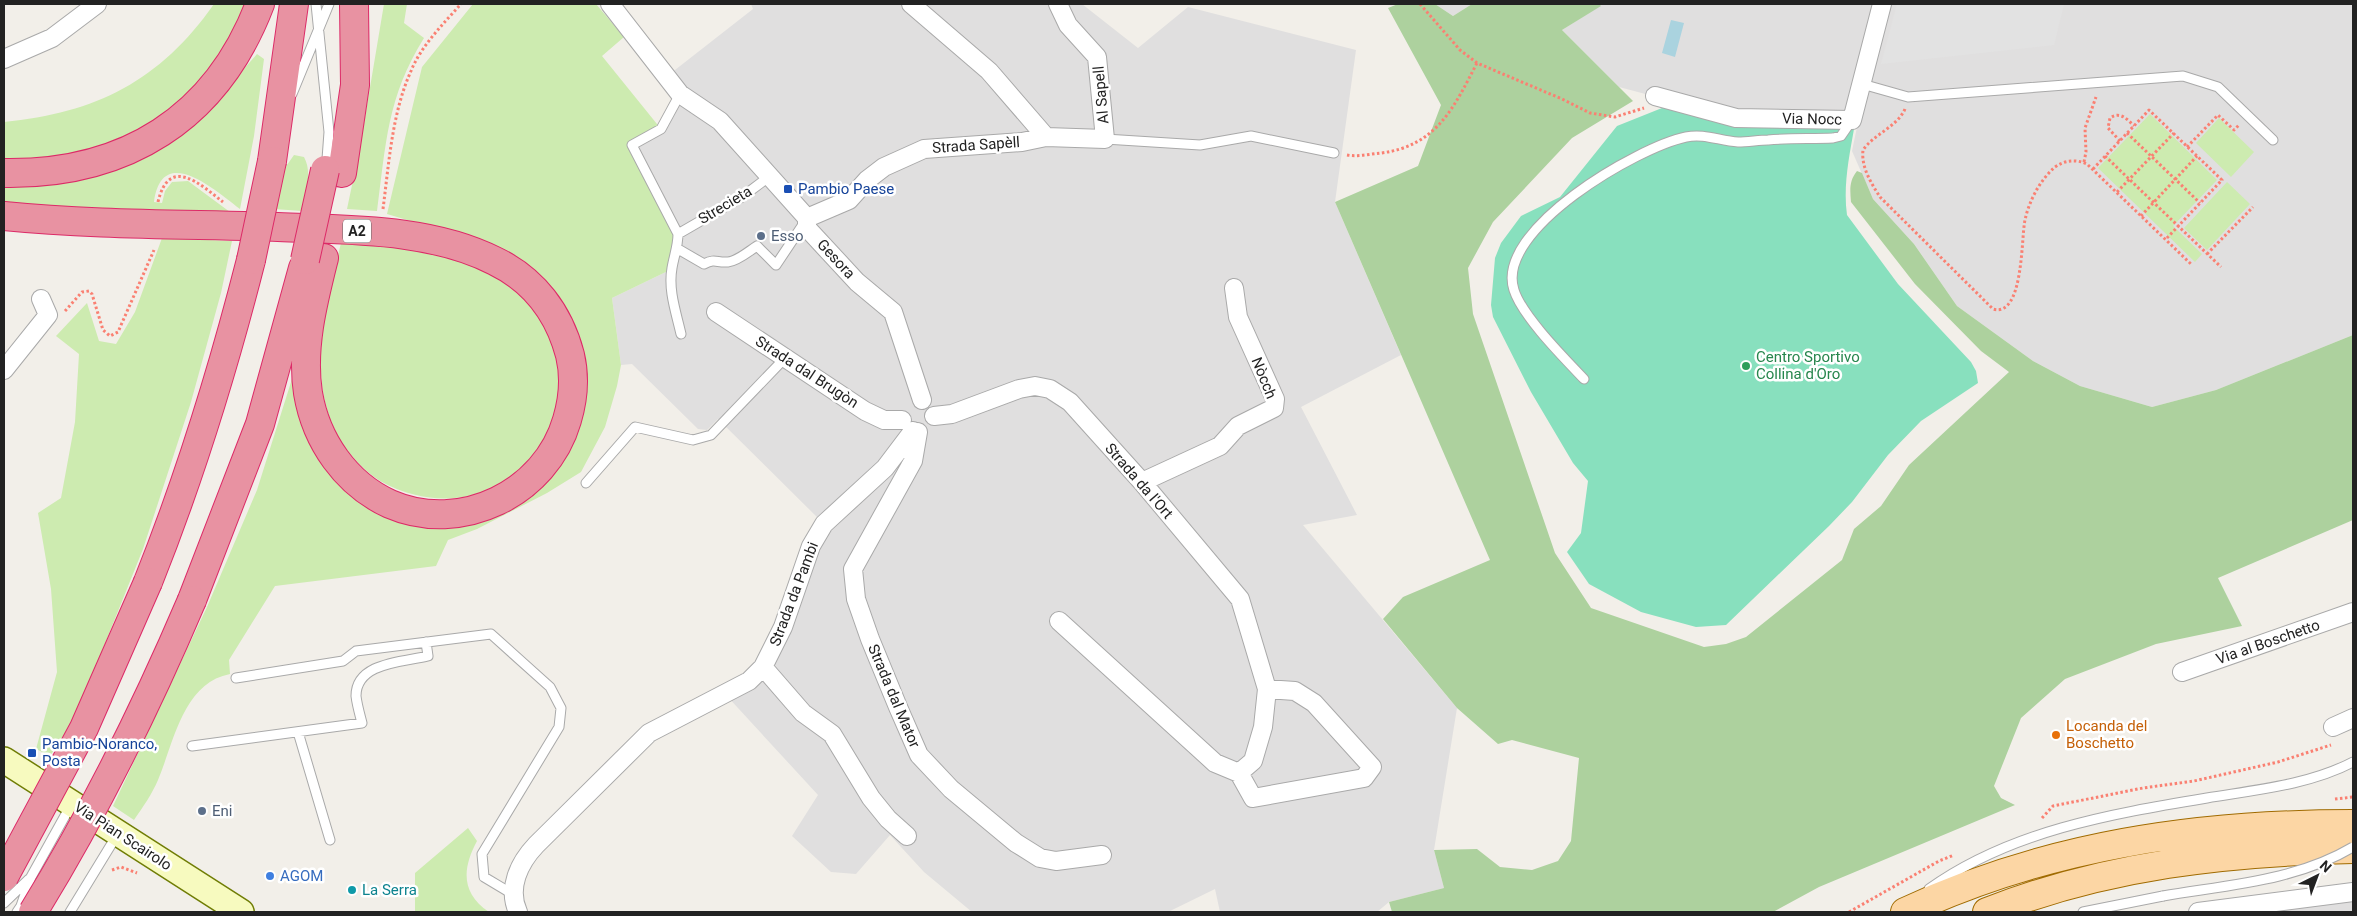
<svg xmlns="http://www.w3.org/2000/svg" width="2357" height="916" font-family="Roboto,sans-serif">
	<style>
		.residential { fill: #e0dfdf }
		.grass { fill: #cdebb0 }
		.forest { fill: #add19e }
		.pitch { fill: #88e0be }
		.parking { fill: #e2e2e2 }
		.water { fill: #aad3df }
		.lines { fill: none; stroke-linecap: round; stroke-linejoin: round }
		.service-casing { stroke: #a9a9a9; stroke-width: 11 }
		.minor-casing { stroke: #a9a9a9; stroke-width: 20 }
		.secondary-casing { stroke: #707d05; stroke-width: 28 }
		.primary-casing { stroke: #a06b00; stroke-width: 30 }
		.motorway-casing { stroke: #dc2a67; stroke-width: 30 }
		.path { stroke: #fa8072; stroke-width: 3; stroke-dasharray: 2.5 2.5; stroke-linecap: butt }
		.service { stroke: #fff; stroke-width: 9 }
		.minor { stroke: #fff; stroke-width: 18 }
		.secondary { stroke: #f7fabf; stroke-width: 25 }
		.primary { stroke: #fcd6a4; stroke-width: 28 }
		.motorway { stroke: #e892a2; stroke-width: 28 }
		.service-bridge-casing { stroke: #a9a9a9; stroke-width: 11; stroke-linecap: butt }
		.motorway-bridge-casing { stroke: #dc2a67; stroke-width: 30; stroke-linecap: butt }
		.service-bridge { stroke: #fff; stroke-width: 9 }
		.motorway-bridge { stroke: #e892a2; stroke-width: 28 }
		.transit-dot { fill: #1a4fb4; stroke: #fff; stroke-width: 2 }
		.service-dot { fill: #5c6f8a; stroke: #fff; stroke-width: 2 }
		.leisure-dot { fill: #2e9e5b; stroke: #fff; stroke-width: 2 }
		.food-dot { fill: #e8710a; stroke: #fff; stroke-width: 2 }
		.shop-dot { fill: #3f7fe0; stroke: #fff; stroke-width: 2 }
		.culture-dot { fill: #0f9aa8; stroke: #fff; stroke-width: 2 }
		.labels { text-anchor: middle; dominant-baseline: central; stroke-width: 5; stroke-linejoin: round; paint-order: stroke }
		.shield { fill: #fff; stroke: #646464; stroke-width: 1 }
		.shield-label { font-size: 14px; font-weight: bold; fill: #222 }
		.street-label { font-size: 15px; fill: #222; stroke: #fff }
		.transit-label { font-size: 15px; fill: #164399; stroke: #fff; text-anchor: start }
		.service-label { font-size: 15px; fill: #4e5e75; stroke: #fff; text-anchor: start }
		.leisure-label { font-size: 15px; fill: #27864d; stroke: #fff; text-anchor: start }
		.food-label { font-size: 15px; fill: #c56008; stroke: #fff; text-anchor: start }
		.shop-label { font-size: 15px; fill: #366cbe; stroke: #fff; text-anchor: start }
		.culture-label { font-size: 15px; fill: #0d838f; stroke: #fff; text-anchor: start }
	</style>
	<rect width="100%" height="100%" fill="#f2efe9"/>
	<path class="residential" d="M751,4h331l56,44 50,-41 168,43 -21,152 66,153 -100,52 56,108 -54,10 154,183 -23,142 10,38 -55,14 -12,10h-157l-5,-23 -47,23h-196l-48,-40 -34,-37 -34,39 -25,-2 -39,-36 26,-41 -92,-100 23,-14 75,-157 -106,-105 -11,11 -9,-1 -66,-65 -11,1 -9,-67 60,-29 -40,-124 29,-16 19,-35 -14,-17 87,-68z
		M1435,4h37l-19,12z
		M1599,4h754v331l-137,55 -64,17 -72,-21 -47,-25 -76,-55 -43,-62 -41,-45 -21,-48 5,-24 -121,-9 -117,-31 -57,-57 38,-24z
		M2353,892v20h-155z"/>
	<path class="grass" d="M214,4h32c-8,16 -15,36 -26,51 -39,55 -95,92 -163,103 -17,2 -36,1 -53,2v-38c92,-9 156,-41 210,-118z
		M384,4h23l-3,19 20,15c-37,59 -38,106 -47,173l-30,-2 13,-62z
		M473,4h123l28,33 -22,19 59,73 -28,16 45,89 -6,35 -60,29 9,67 -4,21 -12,41 -24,45 -34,21 -70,36 -29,11 -12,26 -161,20 -46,74 1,14c-47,9 -56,68 -72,106 -6,14 -15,27 -24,40l-21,-14 94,-199 50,-117 40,-127 3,23 90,127 133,-19 59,-126 -104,-127 -91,-27 35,-147z
		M257,54l7,5 -10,77 -14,73c-24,-18 -78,-67 -86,-7l8,1 3,-12 7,-9 16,-1 46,34 -86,-5 -112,-2 -32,-4v-19l54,-2 51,-12 22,-9 86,-63z
		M2150,114l67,66 -44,46 29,28 -7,8 -97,-94z
		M2219,118l35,34 -23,25 -35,-34z
		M294,155l10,2c9,16 1,36 -2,54l-28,-2 8,-37z
		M2227,182l23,22 -43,46 -23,-22z
		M162,238l70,3 -11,52 -30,109 -48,147 -68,169 -25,38 -14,-7 21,-77 -6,-83 -13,-76 23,-15 14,-76 4,-68 -23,-18 31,-33 12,38 17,3 19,-32z
		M341,243c22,2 46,1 68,4 16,3 32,8 47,12 9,2 19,4 28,7 24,10 61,45 70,70 3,7 2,16 3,24 2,9 5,19 4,28 -2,34 -22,69 -49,89 -27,20 -64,26 -96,18 -26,-6 -47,-18 -64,-39 -51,-61 -28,-143 -11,-213z
		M468,828l9,13c-15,28 -16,52 12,71h-74v-39z"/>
	<path class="forest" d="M1398,4h37l18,12 19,-12h127l2,2 -39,24 71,71 -61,37 -79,84 -25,46 5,46 82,239 36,55 113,39 22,-3 20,-7 96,-77 12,-31 27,-23 28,-41 100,-93 -28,-21 -66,-67 -64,-82c-1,-12 -2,-21 6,-31l5,2 11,26 41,45 43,62 76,55 47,25 72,21 64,-17 137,-55v185l-135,58 24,48 -86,18 -91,35 -44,39 -27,68 7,12 14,7 -196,82 -46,25h-381l-3,-10 55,-14 -10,-38 43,-1 23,18 32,3 26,-9 13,-20 8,-83 -67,-18 -14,4 -41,-36 -74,-89 20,-22 87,-37 -155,-358 83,-36 23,-61 -53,-97z"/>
	<path class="pitch" d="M1672,104l182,25c-5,28 -11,58 -7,86l51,69 73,78 5,9 2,12 -57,38 -33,34 -36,47 -23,24 -103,99 -30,2 -55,-15 -52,-28 -22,-32 14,-19 7,-52 -15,-18 -42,-71 -38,-75 -2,-12 4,-47 6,-15 20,-27 39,-19 57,-71z"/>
	<path class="parking" d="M1897,4h167l-10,41 -173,19z"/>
	<path class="water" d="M1671,20l13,3 -9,34 -13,-4z"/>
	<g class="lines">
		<defs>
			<path id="service" d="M316,4l13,128 -2,27
				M1862,84l46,13 275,-21 35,11 55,53
				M292,94l37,-90
				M680,94l-19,35 -29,16 46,89c0,12 -4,22 -6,34 -4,22 4,44 9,66
				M1105,139l95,6 51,-9 83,17
				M678,234l64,-37 28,-21
				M678,249l26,15c12,-6 12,-1 24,-2 10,-1 21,-11 29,-16l19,19 30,-45
				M1584,379c-19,-20 -62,-63 -70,-89 -20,-60 124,-143 172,-153 18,-4 34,4 52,5 10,0 21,-2 30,-2 22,-2 43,-1 65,-2l8,-2 11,-16
				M586,483l49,-56 58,13 18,-5 74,-77
				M236,678l107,-17 13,-10 135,-17 59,53 11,21 -2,19 -77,127 2,23 30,18
				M298,732l32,108
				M192,746l170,-23c-2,-8 -5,-18 -6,-27 0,-34 48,-34 72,-40l-2,-14
				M1929,889c81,-58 181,-75 278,-91 48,-8 102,-13 146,-36
				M4,903l25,-24
				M17,912l4,-6 10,-29 40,-72
				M70,912l47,-77
				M2083,912l80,-16"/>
			<path id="minor" d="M610,4l70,90 40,27 87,97v10l50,54 36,30 29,88
				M911,4l78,67 57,66
				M4,59l48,-21 45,-34
				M1655,96l81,22 116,2 30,-116
				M807,218l42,-18 18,-20 17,-13 40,-18 98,-7 24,-5 59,2 -8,-82 -29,-32 -10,-21
				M716,312l149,99 19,9h18
				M4,370l44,-55 -7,-16
				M934,416l18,-2 67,-25 16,-3 15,3 20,13 72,80 98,117 27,90 -4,38 -10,34 -14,12 -24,-10 -156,-142
				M918,432l-5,29 -60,108 3,30 14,40 28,68 21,48 32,34 65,54 24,15 16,3 46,-6
				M1142,482l78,-36 18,-20 36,-18 1,-9 -37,-82 -4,-29
				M763,667l40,46 29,21 39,64 17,21 19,17
				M2182,672l171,-60
				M2333,727l20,-9
				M1239,773l14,25 111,-20 8,-11 -58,-64 -19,-12 -28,-2
				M518,912c-11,-24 1,-49 18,-67l113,-112 100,-52 14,-14 20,-40 28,-81 13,-22 61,-56 28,-37
				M2198,912l155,-20"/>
			<path id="secondary" d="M4,760l237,152"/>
			<path id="primary" d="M1905,912c143,-67 292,-88 448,-88
				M1987,912c120,-47 239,-60 366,-63"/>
			<path id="motorway" d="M272,161l22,-157
				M4,173c121,2 212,-54 256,-169
				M342,173l13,-88 -1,-81
				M4,216c91,9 183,8 274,11 71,3 152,1 217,34 39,19 64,52 75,94 5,21 3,45 -3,65 -21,73 -106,115 -177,84 -44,-20 -74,-63 -82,-111 -7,-45 5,-91 16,-135
				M148,582c42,-105 75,-212 103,-322
				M192,600l68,-176 43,-156"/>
		</defs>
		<use href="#service" class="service-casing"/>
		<use href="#minor" class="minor-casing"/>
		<use href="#secondary" class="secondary-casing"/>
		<use href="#primary" class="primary-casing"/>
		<use href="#motorway" class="motorway-casing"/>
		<path class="path" d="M1420,4l40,46 17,13 85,36 28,14 25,4 29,-9
			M1905,109c-8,18 -31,25 -42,41 -2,17 8,33 17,47l113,112c31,9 28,-72 32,-89 4,-19 15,-40 30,-53 10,-7 21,-8 32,-3l105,101
			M2127,133l73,70
			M2120,141l-12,-13 2,-10c10,-7 17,1 24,8
			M2187,147l31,-32 16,15 5,-5
			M1347,155c11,2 23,-1 34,-2 56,-7 73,-46 96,-90
			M2105,156l116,111
			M2084,162l2,-10 -1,-24 11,-31
			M2093,169l56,-59 73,70 -56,59
			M2117,192l57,-59
			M158,202c11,-47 42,-18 65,0
			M383,209c6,-46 9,-96 28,-138 10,-25 33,-48 50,-67
			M2141,216l56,-60
			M2207,254l46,-47
			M65,311l17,-19 7,-1 3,3 11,36 7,6 8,-4 36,-82
			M2335,799l18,-2
			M2042,818l11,-12 90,-18 51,-7 84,-19 53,-17
			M112,870l9,-3 16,6
			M1849,912l90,-51 15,-6"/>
		<use href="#service" class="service"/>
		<use href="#minor" class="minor"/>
		<use href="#secondary" class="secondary"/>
		<use href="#primary" class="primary"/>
		<use href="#motorway" class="motorway"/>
		<defs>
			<path id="service-bridge" d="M2163,896c64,-11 133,-15 190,-49"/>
			<path id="motorway-bridge" d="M251,260l21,-99
				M305,260l20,-90
				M4,877l80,-149 64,-146
				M33,912c61,-99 113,-204 159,-312"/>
		</defs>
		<use href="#service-bridge" class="service-bridge-casing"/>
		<use href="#motorway-bridge" class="motorway-bridge-casing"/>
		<use href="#service-bridge" class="service-bridge"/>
		<use href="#motorway-bridge" class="motorway-bridge"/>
	</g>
	<g class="transit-dot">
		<rect x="783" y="184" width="10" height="10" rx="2.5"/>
		<rect x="27" y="748" width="10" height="10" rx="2.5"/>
	</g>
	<g class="service-dot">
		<circle cx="761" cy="236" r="5"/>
		<circle cx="202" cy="811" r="5"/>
	</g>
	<circle class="leisure-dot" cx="1746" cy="366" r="5"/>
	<circle class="food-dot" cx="2056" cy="735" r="5"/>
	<circle class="shop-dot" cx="270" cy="876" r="5"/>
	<circle class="culture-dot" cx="352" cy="890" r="5"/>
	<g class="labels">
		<rect class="shield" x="343" y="219.5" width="28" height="23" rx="4"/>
		<g class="shield-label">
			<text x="357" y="231">A2</text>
		</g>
		<g class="street-label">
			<text transform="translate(1101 95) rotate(-95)">Al Sapell</text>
			<text transform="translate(1812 119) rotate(1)">Via Nocc</text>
			<text transform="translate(976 145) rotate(-4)">Strada Sapèll</text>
			<text transform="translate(725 205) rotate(-31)">Strecieta</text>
			<text transform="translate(836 259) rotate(47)">Gesora</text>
			<text transform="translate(807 372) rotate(33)">Strada dal Brugòn</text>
			<text transform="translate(1264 378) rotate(68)">Nòcch</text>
			<text transform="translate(1139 481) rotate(49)">Strada da l'Ort</text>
			<text transform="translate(794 594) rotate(-69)">Strada da Pambi</text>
			<text transform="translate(2268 642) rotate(-19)">Via al Boschetto</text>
			<text transform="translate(894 696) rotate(67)">Strada dal Mator</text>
			<text transform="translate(123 836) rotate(33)">Via Pian Scairolo</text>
		</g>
		<g class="transit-label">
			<text x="798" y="189">Pambio Paese</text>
			<text x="42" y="744">Pambio-Noranco,<tspan x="42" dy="17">Posta</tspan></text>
		</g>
		<g class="service-label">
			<text x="771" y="236">Esso</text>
			<text x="212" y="811">Eni</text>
		</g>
		<g class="leisure-label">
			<text x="1756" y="357">Centro Sportivo<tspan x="1756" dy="17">Collina d'Oro</tspan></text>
		</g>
		<g class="food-label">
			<text x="2066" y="726">Locanda del<tspan x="2066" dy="17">Boschetto</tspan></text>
		</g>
		<g class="shop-label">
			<text x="280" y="876">AGOM</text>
		</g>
		<g class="culture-label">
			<text x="362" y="890">La Serra</text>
		</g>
	</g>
	<rect width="2357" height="916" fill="none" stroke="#222222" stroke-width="10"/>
	<g transform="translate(2317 876) rotate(42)" stroke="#ffffff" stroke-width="4" paint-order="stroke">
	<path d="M0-4L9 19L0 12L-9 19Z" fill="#222222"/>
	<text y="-8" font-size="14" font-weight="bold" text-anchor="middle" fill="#222222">N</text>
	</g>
</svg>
